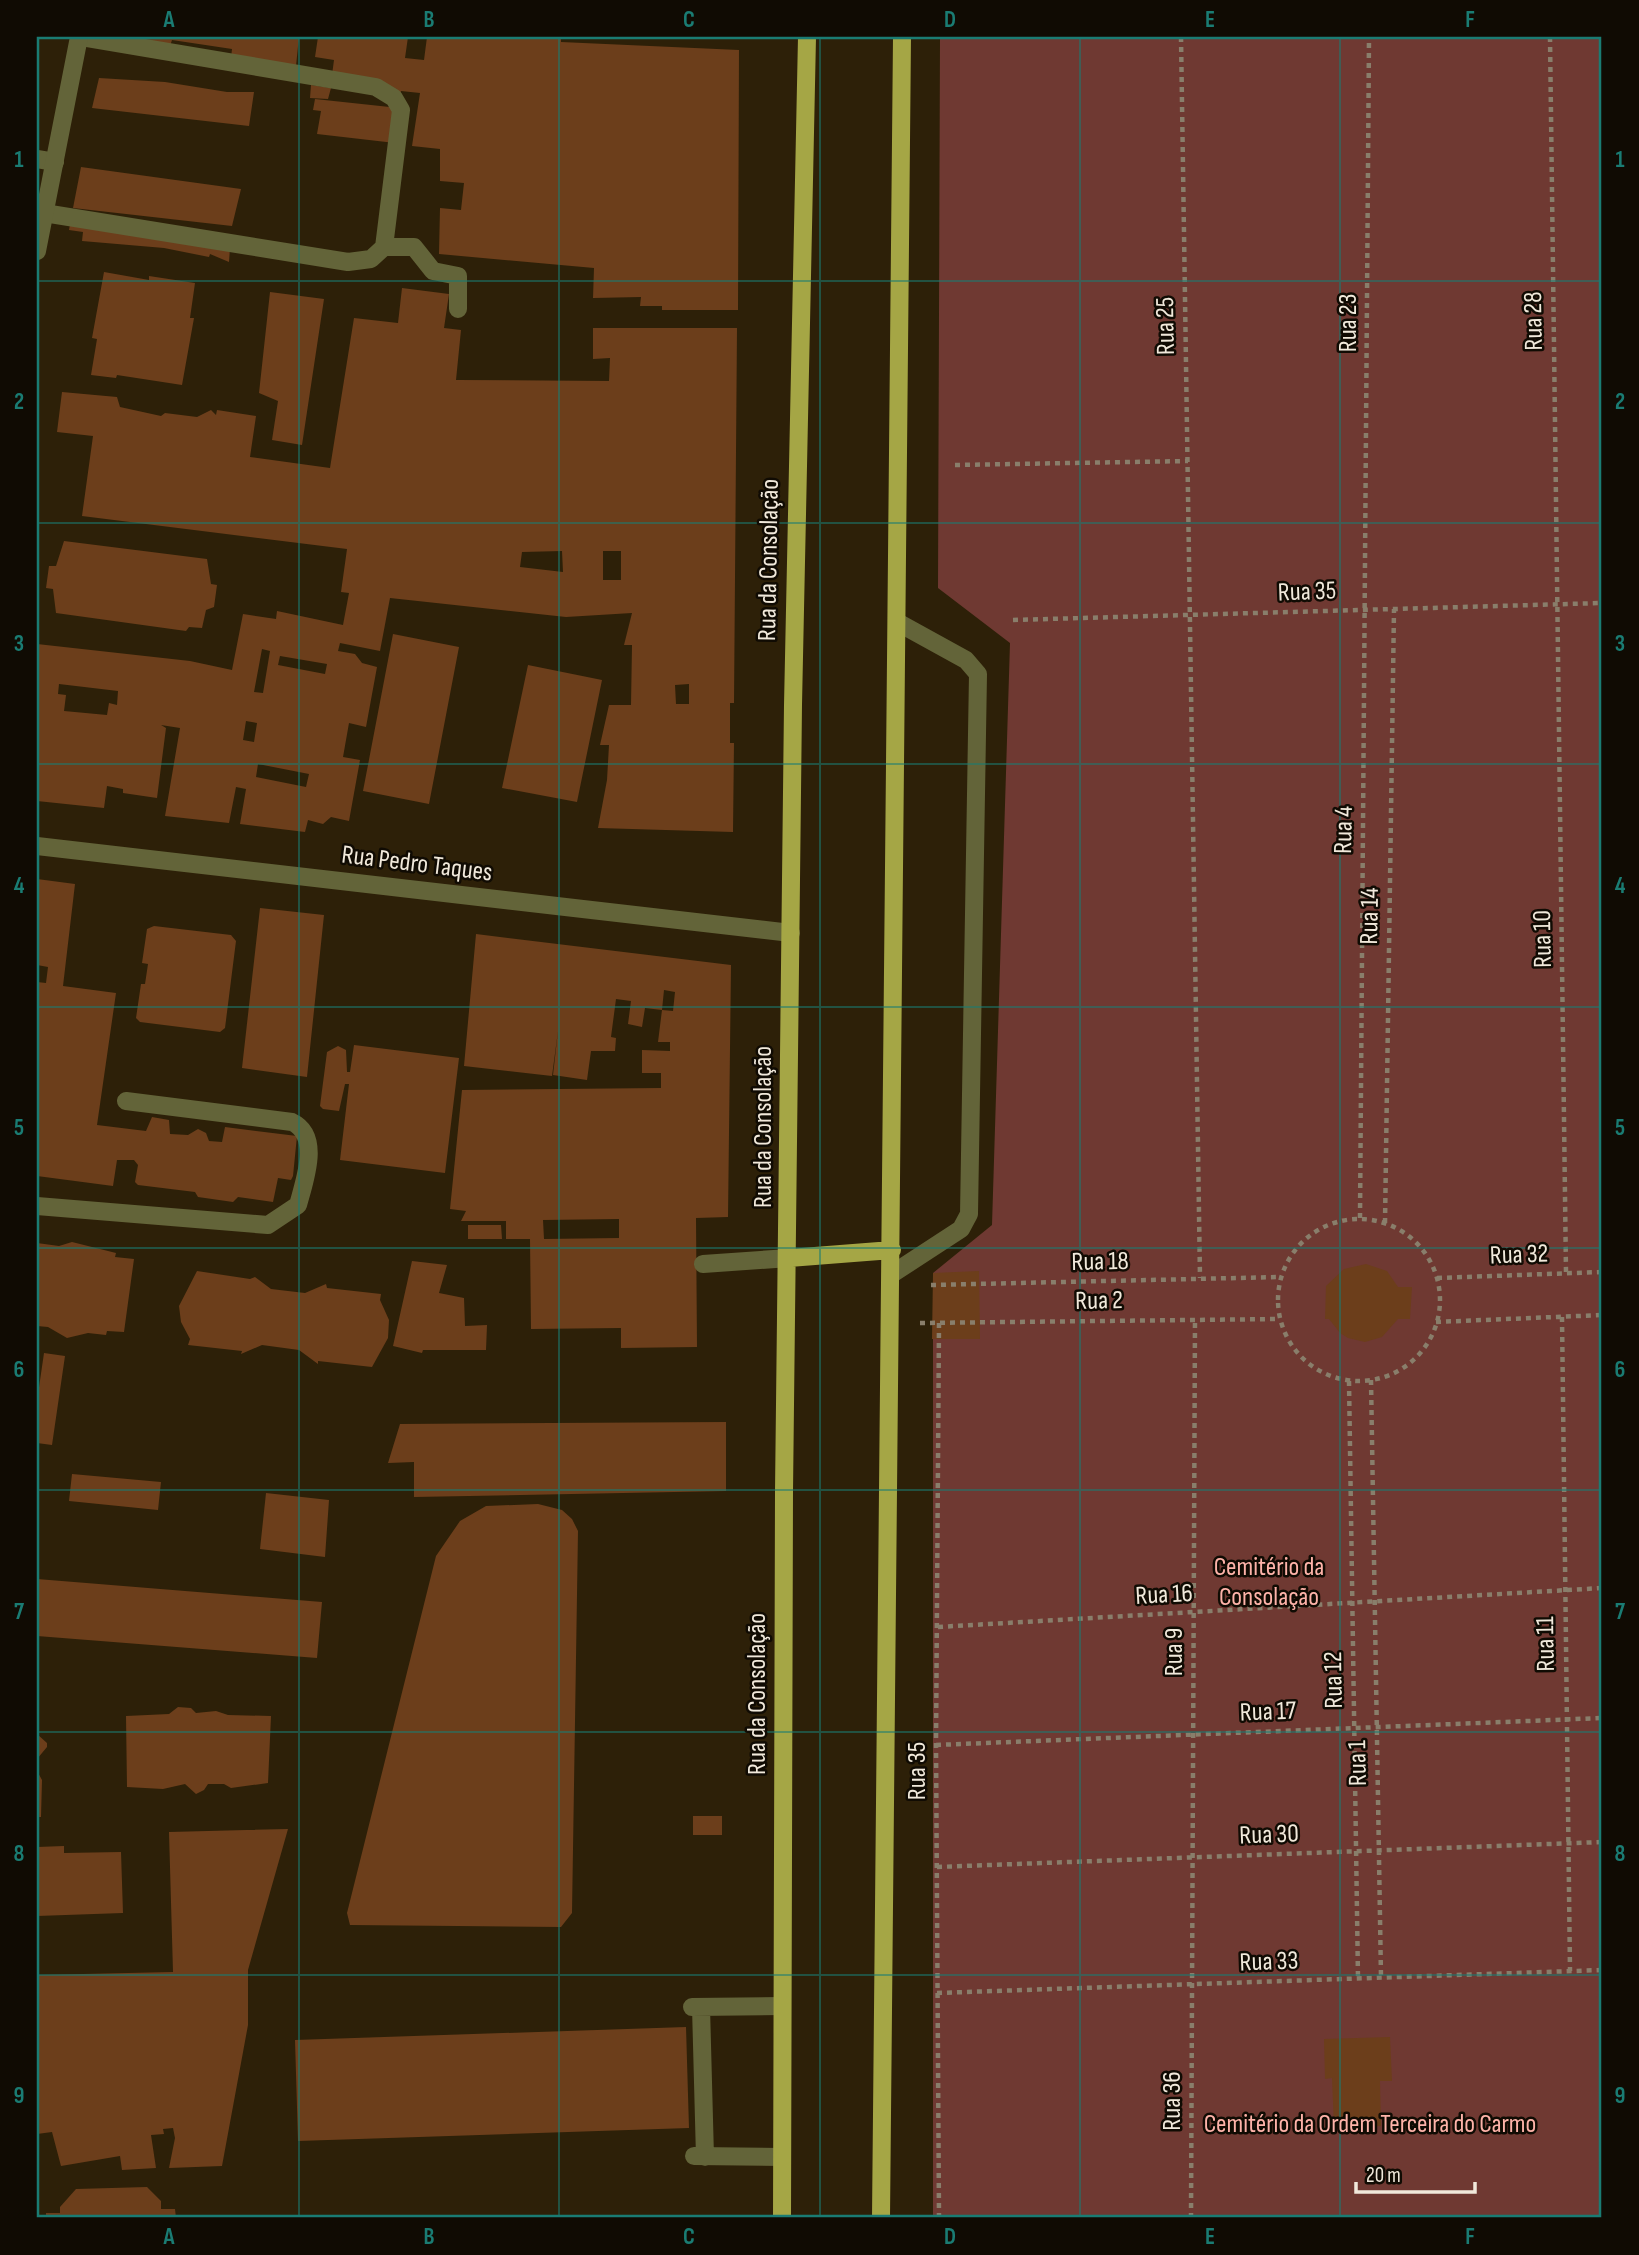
<svg xmlns="http://www.w3.org/2000/svg" width="1639" height="2255" font-family="'Sofia Sans Condensed',sans-serif">
	<style>
		.green { fill: #6f3932 }
		.building { fill: #6c3e1b; fill-rule: evenodd }
		.lines { fill: none; stroke-linecap: round; stroke-linejoin: round }
		.path { stroke: #897e6b; stroke-width: 4.5; stroke-dasharray: 5 5; stroke-linecap: butt }
		.lane { stroke: #636439; stroke-width: 18 }
		.street { stroke: #636439; stroke-width: 18 }
		.primary { stroke: #a5a645; stroke-width: 18 }
		.grid { fill: none; stroke: #1a7c73; stroke-width: 2; stroke-opacity: 0.55 }
		.labels { text-anchor: middle; dominant-baseline: central; stroke-width: 5; stroke-linejoin: round; paint-order: stroke }
		.street-label { font-size: 26px; fill: #f1e9db; stroke: #100b03 }
		.park-label { font-size: 26px; fill: #feb3a9; stroke: #100b03 }
		.neatline { fill: none; stroke: #1a7c73; stroke-width: 2.5 }
		.grid-label { font-size: 23px; text-anchor: middle; font-weight: bold; fill: #1a7c73 }
	</style>
	<rect width="100%" height="100%" fill="#2d2008"/>
	<path class="green" d="M940,37h662v2181h-669v-945l59,-48 18,-582 -72,-55z"/>
	<path class="building" d="M113,37h186l-3,29 -65,-8 1,-9 -60,-9 -2,6z
		M318,37h90l-3,21 19,2 3,-23h134v5l178,8 -1,260h-76v-4h-22l1,-9 -48,1 1,-30 -155,-14 1,-46 21,2 3,-27 -24,-2v-32l-28,-3 8,-53 -19,-2 -2,8 -67,-24 2,-15 -19,-3z
		M99,78l66,4 62,10h27l-5,34 -157,-18z
		M311,85l20,3 -3,11 -18,-1z
		M315,99l84,9 -4,35 -78,-9 4,-23 -8,-1z
		M81,167l160,22 -9,37 -159,-18z
		M71,219l159,29 -1,14 -19,-8 -1,3 -45,-9 -82,-7 1,-9 -14,-2z
		M104,272l45,8v-4l46,7 -5,35h4l-12,67 -65,-10 -1,3 -25,-3 6,-36 -5,-1z
		M402,288l47,6 -5,34 17,2 -5,50 153,1 1,-23 -17,1v-31h144l-3,375h-4v40h4l-1,89 -135,-4 9,-48 2,-35h-9l9,-40h22l1,-60h-8l8,-32 -66,4 -176,-19 -10,53 -40,-8 -2,8 17,3 7,9 15,4 -11,60 -17,-4 -6,34 17,3 -11,61 -18,-4 -8,7 -15,-4 -3,12 -65,-8 6,-35 -10,-2 -7,36 -64,-7 15,-88 -19,-3 5,3 -9,70 -34,-5v-4l-16,-3 -3,22 -67,-7v-157l153,17 42,9 11,-56 33,5 1,-8 66,14 6,-32 -8,-1 6,-43 -265,-33 11,-80 -36,-4 5,-40 55,5 3,10 41,9 4,-3 32,4 14,-7 5,5 1,-5 39,6 -6,41 80,11 24,-150 44,5zM562,551l1,21 -43,-5 2,-15zM603,551h18v29h-18zM262,649l8,2 -7,42 -9,-1zM280,656l47,8 -2,10 -47,-9zM59,684l59,7 -1,14 -8,-2 -2,12 -43,-4 2,-16 -8,-1zM689,684v20h-13l-1,-19zM246,721l11,2 -3,19 -11,-2zM258,764l51,10 -3,13 -50,-10z
		M270,292l54,7 -22,146 -30,-5 6,-39 -19,-8z
		M64,541l143,18 4,25 6,1 -3,22 -8,3 -4,18 -13,-1 -3,4 -130,-18 -3,-24 -7,-1 3,-22h7z
		M393,634l66,13 -30,157 -66,-13z
		M528,665l74,15 -25,122 -75,-14z
		M37,879l38,5 -12,102 53,7 -19,132 49,6 6,-14 17,3 1,14 18,1 10,-6 8,4 3,8 13,1 3,-15 72,9 -4,40 -2,4 -13,-2 -5,24 -35,-5 -5,5 -35,-5 -3,-5 -57,-7 -3,-3 3,-17 -4,-5h-17l-4,26 -76,-10v-194l9,1 2,-16 -11,-2z
		M260,908l64,7 -17,162 -65,-9z
		M154,926l77,9 5,6 -11,87 -5,4 -80,-10 -4,-4 5,-34h4l3,-20 -6,-1 5,-34z
		M476,934l255,31 -3,252 -32,1 1,129 -76,1v-20l-90,1 -1,-90h-24v-18h-45l5,-10 -16,-2 12,-119 199,-2v-15h-19v-23l28,1v-9h-12l4,-32 -17,-2 -3,19 -14,-3 3,-23 -15,-2 -5,38 5,1 -1,13h-24l-4,29 -34,-5 5,-44 -6,45 -88,-10zM664,990l11,2 -2,19 -11,-1zM619,1219v19l-75,1 -1,-19z
		M354,1045l105,13 -14,115 -105,-13 9,-76h-4l-6,27 -16,-2 -3,-3 7,-54 11,-6 8,4 1,22h3z
		M468,1225h33l1,14h-34z
		M72,1242l44,11 -1,4 19,2 -10,73 -17,-1 -1,4 -18,-2 -21,5 -19,-11 -11,-1v-83l22,3z
		M412,1261l35,4 -8,28 25,5 1,28 22,-1 -1,25h-63l-1,3 -29,-7z
		M1366,1264l21,7 11,16h14l-2,32h-12l-16,18 -17,5 -17,-4 -8,-5 -11,-14h-4l1,-33 18,-17z
		M197,1271l53,8 5,-2 16,12 34,4 21,-9 1,4 54,6 -1,6 9,20 -1,18 -16,29 -54,-6v3l-19,-14 -37,-5 -21,9 1,-3 -54,-6 2,-6 -9,-17 -2,-16z
		M979,1271l1,68h-48l1,-66z
		M44,1353l21,3 -13,89 -15,-2v-42z
		M726,1422v69l-312,6v-35l-26,1 12,-39z
		M72,1474l89,8 -3,28 -89,-9z
		M266,1493l63,7 -4,57 -65,-8z
		M538,1504l24,6 10,9 6,12 -6,382 -11,14 -211,-2 -3,-12 89,-357 24,-35 26,-15z
		M37,1579l285,23 -5,56 -280,-22z
		M178,1707l13,1 5,5 20,-2 12,4 43,1 -3,67 -37,5 -7,-4h-16l-4,6 -8,4 -11,-10 -22,5 -36,-2 -1,-71 43,-2z
		M37,1734l10,9v4l-10,12z
		M37,1771l5,9 -1,37h-4z
		M693,1816h29v19h-29z
		M288,1829l-40,141v55l-26,141 -53,2 6,-30 -2,-10 -10,1 1,5 -13,1 5,33 -34,2 -2,-14 -59,10 -9,-34 -15,2v-159l136,-3 -4,-140z
		M64,1846v7l57,-1 2,61 -86,3v-69z
		M686,2027l3,101 -391,13 -3,-101z
		M1390,2037l2,44h-12l1,45 -47,1 -2,-49 -7,1 -1,-40z
		M147,2187l14,14v8h14l1,9h-130v-5h14v-6l16,-18z"/>
	<g class="lines">
		<path class="path" d="M1181,37l19,1241
			M1550,37l16,1236
			M955,465l233,-4
			M1013,620l589,-17
			M1360,1218l9,-1181
			M1278 1300a81 81 0 1 1 162 0a81 81 0 1 1-162 0Z
			M1385,1223l9,-614
			M1437,1278l165,-6
			M931,1285l350,-8
			M1562,1317l8,654
			M1436,1322l166,-7
			M920,1323l359,-4
			M1371,1380l10,597
			M1349,1381l9,597
			M938,1627l664,-39
			M936,1745l666,-27
			M937,1867l665,-25
			M937,1993l665,-23
			M939,2218l-3,-473 3,-422
			M1191,2218l4,-899"/>
		<path class="lane" d="M37,159l18,3
			M44,213l304,49 23,-3 13,-12 17,-137 -7,-12 -18,-11 -296,-50
			M384,247h30l19,24 25,5v33
			M37,1206l231,19 30,-20c7,-26 23,-69 -6,-83l-166,-21
			M703,1264l86,-6
			M892,1274l69,-45 8,-15 9,-540 -12,-14 -69,-38
			M692,2007l90,-1
			M701,2007l4,150
			M694,2156l88,1"/>
		<path class="street" d="M37,251l42,-214
			M37,846l754,87"/>
		<path class="primary" d="M789,1258l103,-8
			M782,2218l2,-726 9,-787 14,-668
			M881,2218l21,-2181"/>
	</g>
	<path class="grid" d="M299,37v2181M559,37v2181M820,37v2181M1080,37v2181M1340,37v2181M37,281h1565M37,523h1565M37,764h1565M37,1007h1565M37,1248h1565M37,1490h1565M37,1732h1565M37,1975h1565"/>
	<g class="labels">
		<g class="street-label">
			<text transform="translate(1534 321) rotate(-91)">Rua 28</text>
			<text transform="translate(1348 323) rotate(-90)">Rua 23</text>
			<text transform="translate(1166 326) rotate(-91)">Rua 25</text>
			<text transform="translate(769 560) rotate(-89)">Rua da Consolação</text>
			<text transform="translate(1307 592) rotate(-2)">Rua 35</text>
			<text transform="translate(1344 830) rotate(-89)">Rua 4</text>
			<text transform="translate(417 864) rotate(7)">Rua Pedro Taques</text>
			<text transform="translate(1370 916) rotate(-89)">Rua 14</text>
			<text transform="translate(1543 939) rotate(-91)">Rua 10</text>
			<text transform="translate(763 1127) rotate(-90)">Rua da Consolação</text>
			<text transform="translate(1519 1255) rotate(-2)">Rua 32</text>
			<text transform="translate(1100 1262) rotate(-1)">Rua 18</text>
			<text transform="translate(1099 1301) rotate(-1)">Rua 2</text>
			<text transform="translate(1164 1595) rotate(-3)">Rua 16</text>
			<text transform="translate(1546 1644) rotate(-91)">Rua 11</text>
			<text transform="translate(1174 1652) rotate(-90)">Rua 9</text>
			<text transform="translate(1334 1680) rotate(-91)">Rua 12</text>
			<text transform="translate(757 1694) rotate(-90)">Rua da Consolação</text>
			<text transform="translate(1268 1712) rotate(-2)">Rua 17</text>
			<text transform="translate(1358 1763) rotate(-91)">Rua 1</text>
			<text transform="translate(917 1771) rotate(-90)">Rua 35</text>
			<text transform="translate(1269 1835) rotate(-2)">Rua 30</text>
			<text transform="translate(1269 1962) rotate(-2)">Rua 33</text>
			<text transform="translate(1172 2101) rotate(-90)">Rua 36</text>
		</g>
		<g class="park-label">
			<text x="1269" y="1567">Cemitério da<tspan x="1269" dy="30">Consolação</tspan></text>
			<text x="1370" y="2124">Cemitério da Ordem Terceira do Carmo</text>
		</g>
	</g>
	<rect width="1639" height="2255" fill="none" stroke="#100b03" stroke-width="77"/>
	<path d="M1356 2182v10h119v-10" fill="none" stroke="#f1e9db" stroke-width="3.5"/>
	<text x="1366" y="2182" font-size="21" fill="#f1e9db" stroke="#100b03" stroke-width="5" paint-order="stroke">20 m</text>
	<rect x="38" y="38" width="1562" height="2178" class="neatline"/>
	<g class="grid-label">
		<text x="169" y="27">A</text>
		<text x="429" y="27">B</text>
		<text x="689" y="27">C</text>
		<text x="950" y="27">D</text>
		<text x="1210" y="27">E</text>
		<text x="1470" y="27">F</text>
		<text x="19" y="167">1</text>
		<text x="1620" y="167">1</text>
		<text x="19" y="409">2</text>
		<text x="1620" y="409">2</text>
		<text x="19" y="651">3</text>
		<text x="1620" y="651">3</text>
		<text x="19" y="893">4</text>
		<text x="1620" y="893">4</text>
		<text x="19" y="1135">5</text>
		<text x="1620" y="1135">5</text>
		<text x="19" y="1377">6</text>
		<text x="1620" y="1377">6</text>
		<text x="19" y="1619">7</text>
		<text x="1620" y="1619">7</text>
		<text x="19" y="1861">8</text>
		<text x="1620" y="1861">8</text>
		<text x="19" y="2103">9</text>
		<text x="1620" y="2103">9</text>
		<text x="169" y="2244">A</text>
		<text x="429" y="2244">B</text>
		<text x="689" y="2244">C</text>
		<text x="950" y="2244">D</text>
		<text x="1210" y="2244">E</text>
		<text x="1470" y="2244">F</text>
	</g>
</svg>
